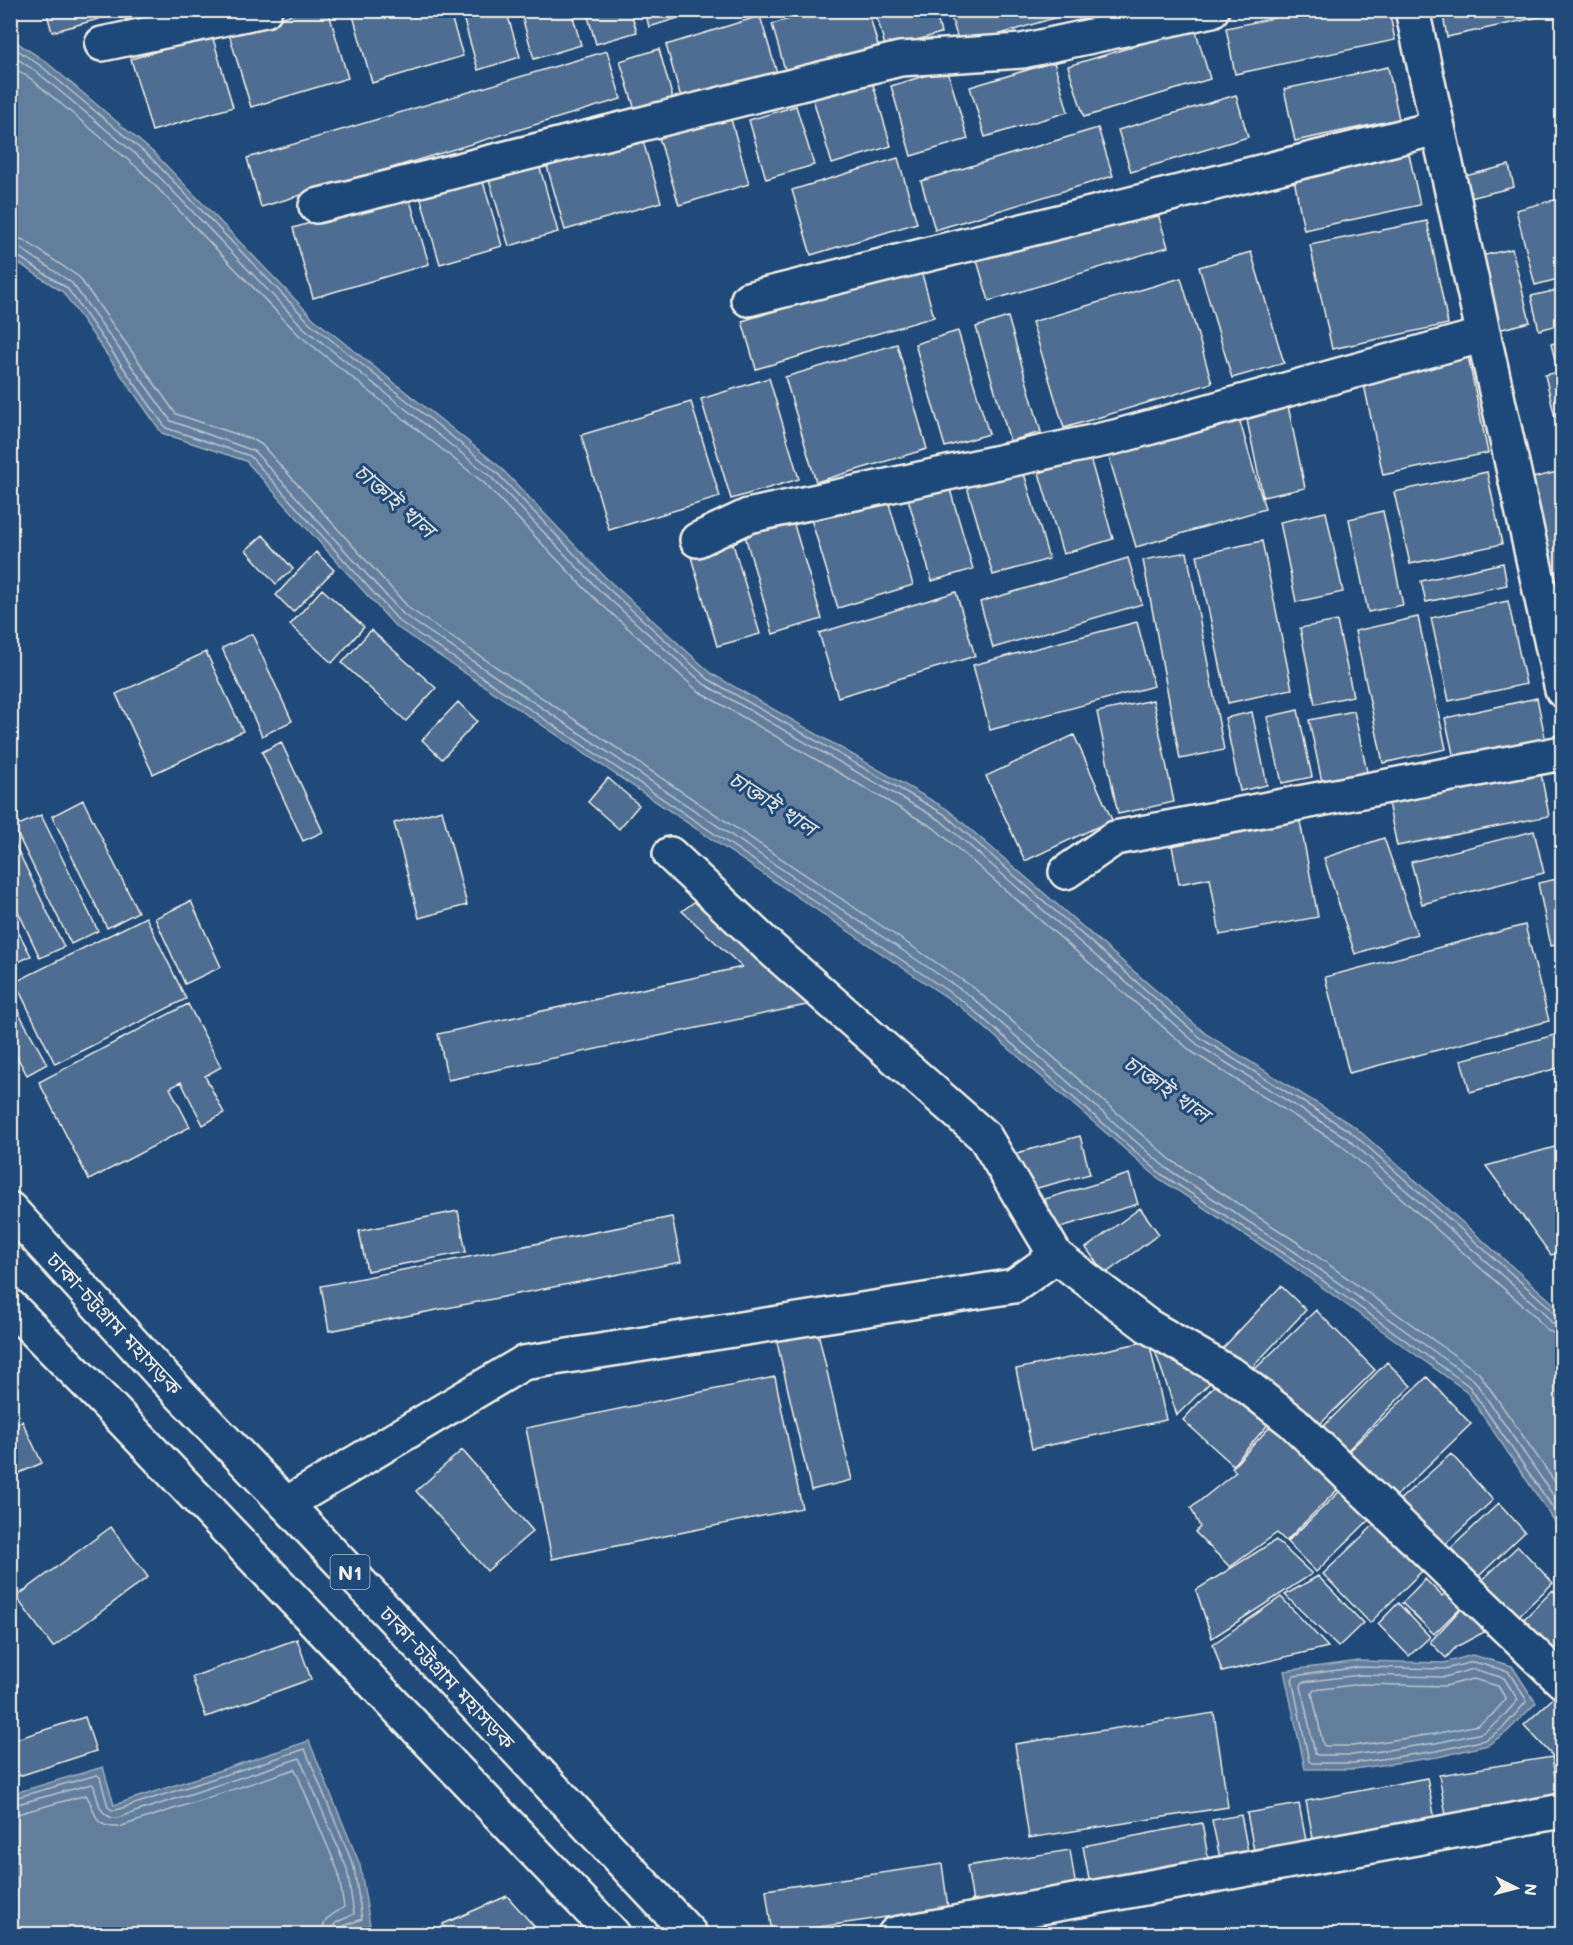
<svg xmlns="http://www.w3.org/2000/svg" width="1573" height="1945" font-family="Mali,'Noto Sans Bengali',sans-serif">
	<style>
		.water { fill: #627e9d; stroke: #9cacbb; stroke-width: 1.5 }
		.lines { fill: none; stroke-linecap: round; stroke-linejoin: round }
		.shore { stroke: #bac3ca; stroke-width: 1.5 }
		.building { fill: #4d6e92; stroke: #f4f1e8; stroke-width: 1.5 }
		.minor-casing { stroke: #f4f1e8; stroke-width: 38 }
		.trunk-casing { stroke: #f4f1e8; stroke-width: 38 }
		.minor { stroke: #1f4a7a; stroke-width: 33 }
		.trunk { stroke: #1f4a7a; stroke-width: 33 }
		.labels { text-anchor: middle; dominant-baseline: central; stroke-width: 6; stroke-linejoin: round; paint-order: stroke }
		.shield { fill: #1f4a7a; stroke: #b4bfc7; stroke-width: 1.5 }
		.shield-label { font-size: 20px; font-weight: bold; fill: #f4f1e8 }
		.street-label { font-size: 21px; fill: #f4f1e8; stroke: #1f4a7a }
		.water-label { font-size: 22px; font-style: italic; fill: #dee0dd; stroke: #1f4a7a }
	</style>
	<rect width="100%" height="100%" fill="#1f4a7a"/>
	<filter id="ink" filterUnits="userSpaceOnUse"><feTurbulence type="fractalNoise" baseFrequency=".0167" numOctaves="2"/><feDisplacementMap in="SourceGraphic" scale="12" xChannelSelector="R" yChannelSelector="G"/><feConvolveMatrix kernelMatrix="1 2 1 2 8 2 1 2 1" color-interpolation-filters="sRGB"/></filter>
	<g filter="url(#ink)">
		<path class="water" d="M10,38l35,23 109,92 160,166 185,147 106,111 107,97 235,135 259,225 149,93 197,175 10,13v217l-96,-141 -175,-126 -133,-87 -197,-171 -566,-381 -149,-165 -84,-28 -99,-141 -52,-34z
			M1472,1655l40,11 24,37 -29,29 -19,13 -50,12 -84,12h-49l-21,-98 75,-10 85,2z
			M309,1741l51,124 10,60 -36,9h-323v-140l92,-27 11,38z"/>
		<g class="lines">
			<path class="shore" d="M10,45l31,21 109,91 160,166 185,148 106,111 107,97 236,135 258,225 149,93 197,174 8,11 6,1
				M10,54l27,18 108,90 160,167 185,147 106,111 108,97 236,136 258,225 149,93 195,173 10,12 10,3
				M10,65l21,14 108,90 160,166 185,148 106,111 108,97 236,137 258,224 149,93 195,172c7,10 13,17 26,18
				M10,237l14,3 55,37 97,137 78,26 8,5 148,164 564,379 197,172 132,86 176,127 83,119
				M10,246l10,2 52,35 99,138 83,30 150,164 565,380 197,173 132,86 176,126 88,128
				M10,254l6,1 51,33 99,140 84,28 149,165 565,381 197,172 133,86 175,126 93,135
				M1473,1662l35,9 19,30 -24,27 -18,12 -48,11 -83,12h-42l-3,-2 -17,-82 2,-3 66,-9 85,2z
				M1473,1669l31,9 14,22 -20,22 -16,11 -46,10 -83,12h-35l-3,-1 -14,-68 2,-4 57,-7 85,2z
				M1473,1679l25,7 8,13 -14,16 -14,10 -44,9 -81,12h-28l-2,-2 -11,-51 2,-3 47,-6 84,2z
				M10,1799l87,-24 3,2 8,30 4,3h4l189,-61 49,118 8,52 -21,8 -3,7
				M10,1806l82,-22 2,2c4,14 5,32 23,32l183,-60 47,111 7,45c-10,7 -22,5 -23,20
				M10,1816l76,-21c11,15 5,33 33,32l176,-58 43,102 6,36c-12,8 -21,11 -22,27"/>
		</g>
		<path class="building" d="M46,10h61l2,6 -57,16z
			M123,10h36l-33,10z
			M306,10h22l20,68 -97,29 -22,-73z
			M358,10h91l14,46 -91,27 -20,-71z
			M461,10h45l14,47 -42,13z
			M520,10h51l10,35 -47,14z
			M586,10h44l7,22 -41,12z
			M645,10h59l-55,17z
			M819,10h49l11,39 -92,28 -15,-53z
			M875,10h60l6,23 -55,16z
			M949,10h132l-121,36z
			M1312,10h77l6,30 -160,34 -9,-46z
			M1442,10h120v2l-115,25z
			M760,16l17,57 -95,28 -16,-56z
			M1195,28l15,51 -126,38 -16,-51z
			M212,35l21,72 -81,24 -21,-72z
			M659,49l14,50 -38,11 -15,-49z
			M607,51l14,48 -360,108 -14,-49z
			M1054,62l14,50 -83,25 -15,-50z
			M1388,67l11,52 -104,22 -11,-52z
			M947,69l21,70 -57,17 -20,-70z
			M872,81l19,65 -59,18 -19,-65z
			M1236,95l12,42 -117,35 -13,-42z
			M796,106l18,59 -48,14 -17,-59z
			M729,112l20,72 -70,21 -21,-71z
			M1098,128l15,48 -178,54 -14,-49z
			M640,131l21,71 -96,28 -20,-71z
			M1407,145l13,60 -116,25 -12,-61z
			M898,158l19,65 -106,32 -19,-65z
			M538,161l20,71 -49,14 -21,-70z
			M1509,165l5,22 -44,11 -5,-22z
			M481,175l21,71 -62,18 -21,-71z
			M408,194l21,70 -116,34 -20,-70z
			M1562,198v80l-27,7 -19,-75z
			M1154,201l14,46 -179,54 -14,-47z
			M1427,221l21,103 -116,25 -22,-104z
			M1512,249l18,73 -36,9 -18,-74z
			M1251,252l33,111 -52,15 -33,-111z
			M920,267l14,50 -178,52 -14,-48z
			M1181,278l31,105 -148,45 -32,-106z
			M1562,289v35l-23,6 -8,-34z
			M1008,317l33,115 -31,9 -34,-114z
			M958,331l31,103 -44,13 -30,-103z
			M1562,341v93l-3,1 -14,-60 13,-3 -7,-28z
			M897,344l30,105 -111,33 -31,-105z
			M1468,356l20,97 -105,22 -20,-95z
			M769,378l30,101 -68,20 -30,-100z
			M1287,401l18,87 -42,9 -18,-87z
			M691,402l29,95 -111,33 -28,-95z
			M1238,415l27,94 -129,38 -28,-93z
			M1090,458l23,81 -50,15 -24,-81z
			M1021,463l28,96 -56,16 -28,-95z
			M1562,471v151l-34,-143z
			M1487,472l15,72 -92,20 -16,-72z
			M947,479l26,90 -41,12 -26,-89z
			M887,497l26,88 -75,23 -27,-89z
			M1383,511l20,94 -35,7 -19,-93z
			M1326,512l17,80 -47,10 -16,-80z
			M792,518l30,101 -49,15 -29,-102z
			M263,535l30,34 -17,15 -30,-34z
			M1262,541l30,148 -64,14 -31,-148z
			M733,544l27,90 -43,12 -26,-89z
			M316,552l18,18 -41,42 -17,-17z
			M1187,552l37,198 -44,9 -37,-199z
			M1128,558l14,46 -149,44 -13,-46z
			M1503,563l4,22 -81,17 -5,-21z
			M322,589l42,38 -32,36 -42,-38z
			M956,592l19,64 -137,41 -19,-64z
			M1508,601l18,83 -77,17 -18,-83z
			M1418,617l28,132 -63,14 -28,-132z
			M1337,621l16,75 -38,8 -15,-76z
			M1137,622l17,64 -164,44 -17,-65z
			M371,630l65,58 -30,33 -64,-58z
			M252,634l40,87 -30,15 -40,-88z
			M206,652l37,79 -90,43 -37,-80z
			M1537,698l10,49 -91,20 -11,-49z
			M1153,700l21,102 -56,12 -21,-102z
			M458,702l19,19 -35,38 -20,-19z
			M1298,710l14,67 -30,6 -15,-66z
			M1354,711l13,61 -45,10 -13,-62z
			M1252,712l15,73 -27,6 -15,-73z
			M1074,735l38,85 -87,41 -39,-85z
			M281,742l42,90 -20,9 -41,-89z
			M1540,768l9,48 -152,30 -10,-48z
			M608,778l31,27 -20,24 -31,-27z
			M83,800l55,112 -31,16 -55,-112z
			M442,810l25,95 -48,13 -25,-95z
			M41,815l57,116 -27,13 -57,-117z
			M1299,816l19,101 -98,18 -10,-57 -31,6 -8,-44z
			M1534,831l10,42 -122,31 -11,-42z
			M10,834l54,113 -24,11 -30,-64z
			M1384,838l33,96 -62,20 -31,-96z
			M1562,878v66l-11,2 -13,-63z
			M698,899l118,104 -368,77 -10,-46 304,-67 -60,-56z
			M191,901l30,66 -36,17 -30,-66z
			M10,916l21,40 -21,10z
			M146,917l40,82 -131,65 -40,-82z
			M1525,925l24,96 -200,52 -24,-96z
			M1562,954v25l-5,-24z
			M10,997l37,67 -20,11 -17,-31z
			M188,1004l33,63 -16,9 19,37 -21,12 -22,-43 -11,6 20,39 -101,53 -50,-98z
			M1562,1033v34l-92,25 -9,-32z
			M1080,1136l10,38 -68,18 -9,-38z
			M1562,1145v107l-11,3 -65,-89z
			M1129,1174l9,30 -84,25 -9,-30z
			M1140,1208l19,26 -54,40 -19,-26z
			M458,1211l8,41 -99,19 -8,-40z
			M672,1217l9,45 -352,69 -8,-45z
			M1281,1286l25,24 -58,62 -25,-24z
			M1316,1310l59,60 -63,62 -59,-61z
			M817,1328l35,152 -41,10 -35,-152z
			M1149,1341l17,79 -134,29 -16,-80z
			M1153,1345l66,29 -42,41z
			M1387,1362l24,24 -65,66 -24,-24z
			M775,1377l27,131 -250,51 -26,-131z
			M1222,1377l49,44 -38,44 -50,-45z
			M1427,1377l44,47 -86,83 -45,-48z
			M1277,1419l65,66 -56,56 -9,-8 -47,34 -35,-35 5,-5 -9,-19 45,-36 -4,-4z
			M22,1421l20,42 -32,14v-50z
			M462,1450l71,81 -46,40 -71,-80z
			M1451,1454l42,46 -53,49 -43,-47z
			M1344,1487l28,30 -56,55 -29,-30z
			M1499,1503l26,29 -47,45 -27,-29z
			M1378,1521l47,47 -55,55 -47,-49z
			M111,1527l37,50 -95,70 -37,-50z
			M1276,1540l36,34 -100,64 -16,-48z
			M1518,1546l35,37 -42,40 -35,-37z
			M1318,1576l45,47 -25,24 -53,-52z
			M1425,1579l17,17 9,-9 15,15 -32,32 -32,-31z
			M1553,1590l9,10v64l-44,-39z
			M1281,1597l47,50 -106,25 -9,-28z
			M1470,1599l27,26 -41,22 -10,11 -16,-16z
			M1398,1603l32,34 -21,19 -31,-32z
			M297,1639l14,40 -105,38 -14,-40z
			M1561,1691l1,2v73l-38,-41z
			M1214,1713l14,94 -199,31 -14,-94z
			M85,1717l11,34 -77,25 -9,-26v-9z
			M1552,1757l7,47 -112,17 -8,-46z
			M1427,1778l8,42 -121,24 -8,-43z
			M1299,1804l8,42 -52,10 -8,-43z
			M1241,1815l8,42 -28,6 -9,-43z
			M1202,1823l8,45 -119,23 -8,-45z
			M1070,1850l7,44 -103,15 -7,-43z
			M942,1864l6,44 -176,26 -6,-44z
			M507,1896l34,38h-94l-4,-10z
			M423,1926l2,8h-31z
			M1018,1929l2,5h-26z"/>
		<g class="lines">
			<defs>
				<path id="minor" d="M1412,10l150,680
					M102,44l163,-34
					M316,206l584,-147 122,-8 190,-41
					M748,299l689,-171
					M697,540l51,-24 367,-79 369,-102
					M670,854l98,92 217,191 71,119 92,70 86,50 59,46 269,259
					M1066,872l49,-34 447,-85
					M286,1504l237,-141 491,-77 42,-30
					M895,1934l667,-123"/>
				<path id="trunk" d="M10,1209l150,164 126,131 404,430
					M10,1306l103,104 500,524"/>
			</defs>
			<use href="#minor" class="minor-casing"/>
			<use href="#trunk" class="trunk-casing"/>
			<use href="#minor" class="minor"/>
			<use href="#trunk" class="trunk"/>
		</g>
	</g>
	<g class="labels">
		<rect class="shield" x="330.5" y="1555" width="39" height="34" rx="4.5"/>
		<g class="shield-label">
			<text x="350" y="1572">N1</text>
		</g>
		<g class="street-label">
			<text transform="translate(115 1323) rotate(47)">ঢাকা-চট্টগ্রাম মহাসড়ক</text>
			<text transform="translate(448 1677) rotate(47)">ঢাকা-চট্টগ্রাম মহাসড়ক</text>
		</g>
		<g class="water-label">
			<text transform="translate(395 500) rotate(41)">চাক্তাই খাল</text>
			<text transform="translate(773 803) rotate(33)">চাক্তাই খাল</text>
			<text transform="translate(1167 1088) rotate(35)">চাক্তাই খাল</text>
		</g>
	</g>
	<rect width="1573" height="1945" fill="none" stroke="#1f4a7a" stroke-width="36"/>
	<rect x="18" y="18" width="1537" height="1909" fill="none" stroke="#f4f1e8" stroke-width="2" filter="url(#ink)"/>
	<g transform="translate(1516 1888) rotate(96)" stroke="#1f4a7a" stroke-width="4.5" paint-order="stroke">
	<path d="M0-4.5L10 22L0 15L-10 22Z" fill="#f4f1e8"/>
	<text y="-9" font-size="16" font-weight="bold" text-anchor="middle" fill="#f4f1e8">N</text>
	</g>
</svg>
